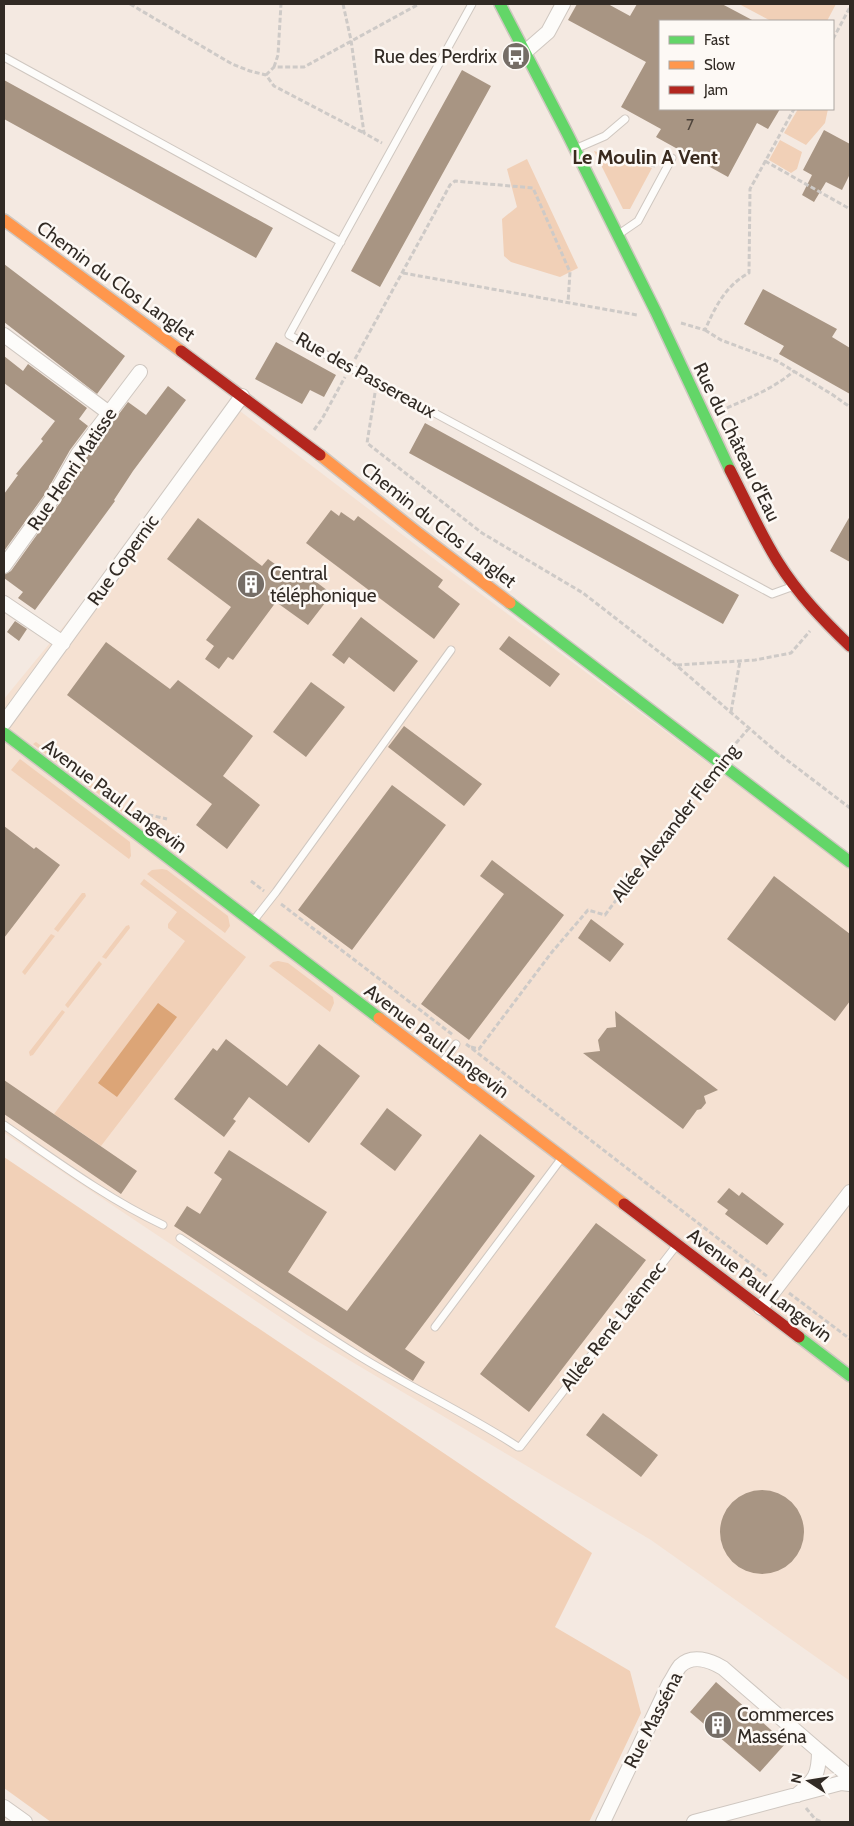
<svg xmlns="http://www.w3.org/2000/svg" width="854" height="1826" font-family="Cabin,sans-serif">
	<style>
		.built { fill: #f5e1d2 }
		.green { fill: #f1d0b7 }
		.water { fill: #dca577 }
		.building { fill: #a89583 }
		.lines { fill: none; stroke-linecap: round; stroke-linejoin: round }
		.lane-casing { stroke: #cfc7c0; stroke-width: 9 }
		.street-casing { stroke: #cfc7c0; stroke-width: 16 }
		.fast-casing { stroke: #cfc7c0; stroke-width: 14 }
		.slow-casing { stroke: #cfc7c0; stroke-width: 14 }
		.jam-casing { stroke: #cfc7c0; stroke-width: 14 }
		.path { stroke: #cecac7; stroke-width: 3; stroke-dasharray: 5 2.5; stroke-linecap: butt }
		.lane { stroke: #fdfcfa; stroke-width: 7 }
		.street { stroke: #fdfcfa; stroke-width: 14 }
		.fast { stroke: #63d668; stroke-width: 11 }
		.slow { stroke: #ff974d; stroke-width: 11 }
		.jam { stroke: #b3261e; stroke-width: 11 }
		.labels { text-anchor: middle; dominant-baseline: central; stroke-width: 5; stroke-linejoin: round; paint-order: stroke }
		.number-label { font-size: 16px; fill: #4f453c }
		.poi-label { font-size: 19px; fill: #312a24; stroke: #fdf9f5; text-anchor: start }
		.street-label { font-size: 19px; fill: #312a24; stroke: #fdf9f5 }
		.neighbourhood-label { font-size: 20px; font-weight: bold; fill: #392a1e; stroke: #fdf9f5 }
	</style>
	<rect width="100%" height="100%" fill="#f4e9e1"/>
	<path class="built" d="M240,411l206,157 404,301v812l-199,-141 -344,-205 -303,-202v-434z"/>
	<path class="green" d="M739,4h97l-9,17h-56z
		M798,109h30l-3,14 -19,22 -22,-12z
		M780,140l22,12 -5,17 -6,4 -22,-13z
		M594,151l58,17 -22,41h-7z
		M527,159l51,109 -18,9 -49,-15 -7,-6 -2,-37 15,-12 -10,-38z
		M36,742l95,71 -1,1 -4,1 -93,-71z
		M20,759l110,83 1,14 -2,3 -118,-89z
		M162,869l5,1 61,46 2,10 -5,7 -78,-59 5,-4z
		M144,879l102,78 -145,189 -47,-32 131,-173 -17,-13v-4l9,-12 -37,-28z
		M82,893h3l1,3 -28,36 -4,-3z
		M129,925l1,3 -24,31 -4,-2 24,-31z
		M51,934l4,2 -30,39 -3,-3z
		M99,961l3,3 -34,44 -3,-3z
		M278,961l10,2 45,34 1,6 -4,9 -61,-46 4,-4z
		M62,1010l3,2 -32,43 -3,1 -1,-4z
		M4,1157l588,396 -37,74 75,44 11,42 -52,109h-538l-47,-34z"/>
	<path class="water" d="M158,1003l19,14 -60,80 -19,-14z"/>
	<path class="building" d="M577,4h31l22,12 7,-12h85l32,17h-94v88h120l-12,20 -11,-6 -29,54 -72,-40 5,-8 -40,-22 25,-45 -78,-42z
		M462,70l29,16 -111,201 -29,-16z
		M4,80l269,148 -17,30 -252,-139z
		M824,130l26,14v30l-8,16 -16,-8 -12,20 -12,-7 10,-20 -9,-5z
		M4,264l121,92 -28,38 -93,-72z
		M763,289l74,40 -5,8 18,11v46l-71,-40 5,-8 -40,-22z
		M276,342l60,33 -12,22 -14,-7 -8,14 -47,-25z
		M4,356l19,15 5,-7 59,44 -8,11 9,7 -18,24 -25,44 -41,57v-57l14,-19 -2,-1 27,-33 -2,-2 14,-18 -51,-38z
		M168,386l18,14 -53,71 -19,29 1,1 -80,109 -17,-12 5,-6 -19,-14v-3l7,-4 48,-67 26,-45 43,-57 18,13z
		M425,423l314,172 -16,29 -314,-171z
		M331,510l8,6 2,-4 13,9 4,-5 85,64 -5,7 22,17 -26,35 -128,-96z
		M850,516v46l-20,-11z
		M198,518l64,48 6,-7 33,24 6,-8 25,19 -24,31 -32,-23 -43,58 -5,-3 -9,12 -14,-10 9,-13 -8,-6 25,-33 -64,-48z
		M361,617l57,44 -24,31 -45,-35 -5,7 -12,-9z
		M15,621l12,8 -8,12 -12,-9z
		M509,636l51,38 -10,13 -51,-38z
		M106,642l64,47 8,-9 75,56 -30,40 37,29 -33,44 -31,-24 16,-21 -145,-109z
		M311,682l34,25 -39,50 -33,-25z
		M404,726l78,58 -18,22 -76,-59z
		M392,785l54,40 -94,125 -54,-40z
		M4,826l30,23 2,-2 24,18 -56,73z
		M492,860l72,55 -95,125 -48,-36 83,-110 -24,-18z
		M774,876l76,58v67l-15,20 -108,-82z
		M591,919l33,25 -14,18 -32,-24z
		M615,1011l103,79 -14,6 2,7 -5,6 -4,1 -14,19 -100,-76 17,-2 -2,-11 9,-12 9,-1z
		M226,1039l61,47 32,-42 41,32 -51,67 -60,-46 -16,22 3,2 -12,16 -50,-38 39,-51 4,3z
		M4,1080l133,91 -16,23 -117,-80z
		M387,1108l35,27 -27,36 -35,-27z
		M480,1134l55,42 -130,173 20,13 -12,19 -239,-155 13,-20 13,8 22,-35 -8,-6 15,-23 98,62 -39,60 59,39z
		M729,1188l10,8 3,-4 42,32 -17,21 -42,-31 3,-4 -11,-8z
		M596,1223l50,37 -117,152 -49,-38z
		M603,1413l55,42 -17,22 -55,-42z
		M720 1532a42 42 0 1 1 84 0a42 42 0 1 1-84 0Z
		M716,1682l70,61 -26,29 -70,-60z"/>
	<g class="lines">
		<defs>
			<path id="lane" d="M472,4l-183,331 483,259 22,-8
				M4,57l337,185
				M575,149l30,-13 20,-17
				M619,234l19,-13 34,-63
				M254,920l22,-28 175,-242
				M442,1063l14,-19
				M4,1125c51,35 102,73 159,100
				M180,1238c59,39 117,79 176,116 53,33 110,59 162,93h2l156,-201
				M435,1327l126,-168"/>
			<path id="street" d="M525,52l23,-20 15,-28
				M4,335l105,78
				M4,566l48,-67 26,-45 62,-82
				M4,603l59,40
				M4,723l238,-327
				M761,1308l89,-116
				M819,1751l31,26
				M4,1807l21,15
				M603,1822l66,-138c4,-6 7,-13 11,-18 12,-12 30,-6 43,2l96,83c0,24 -4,29 -22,44
				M694,1822l147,-39 9,1"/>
			<path id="fast" d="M500,4l67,129 89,179 74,158
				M510,603l340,259
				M4,733l375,285
				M799,1337l51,39"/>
			<path id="slow" d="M4,220l177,131
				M320,455l98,78 92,70
				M379,1018l245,186"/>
			<path id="jam" d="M181,351l139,104
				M730,470c16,31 30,63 48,92 20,32 45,58 72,84
				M624,1204l175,133"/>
		</defs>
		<use href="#lane" class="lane-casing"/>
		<use href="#street" class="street-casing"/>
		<use href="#fast" class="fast-casing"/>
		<use href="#slow" class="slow-casing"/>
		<use href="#jam" class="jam-casing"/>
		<path class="path" d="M130,4l102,60 18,7 16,4 8,11 90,47
			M343,4l8,36 13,93 18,10
			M833,39l17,-32
			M274,67l4,-12 3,-51
			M266,75l8,-8h30l115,-63
			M601,150l54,16
			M765,161l85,48
			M403,273l234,42
			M681,323l24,7c10,-23 21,-45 44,-57l1,-84 44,-80
			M705,330l16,10 56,21 56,34 17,12
			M355,359l95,-174 5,-4 78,7 37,84 -2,31
			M375,393l-8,50 115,90 101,60 93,72 103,89 71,54
			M720,411c26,-12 52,-21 74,-40
			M314,430l8,-11 23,-42
			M677,665l78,-5 36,-7 19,-22
			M731,712l9,-51
			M731,749l18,-21
			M141,813l26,6
			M251,881l13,10
			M281,904l172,131
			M466,1044l302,233
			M471,1047l8,2 73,-97 36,-42 17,5 104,-140
			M789,1293l61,46
			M806,1808l9,11 7,3"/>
		<use href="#lane" class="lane"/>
		<use href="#street" class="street"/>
		<use href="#fast" class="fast"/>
		<use href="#slow" class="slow"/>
		<use href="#jam" class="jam"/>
	</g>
	<defs>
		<symbol id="bus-disc" viewBox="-11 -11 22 22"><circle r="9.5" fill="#756d66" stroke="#fdf9f5"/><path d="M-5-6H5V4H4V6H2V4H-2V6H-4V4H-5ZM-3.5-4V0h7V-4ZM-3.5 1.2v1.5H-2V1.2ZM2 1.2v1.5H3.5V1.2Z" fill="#fff"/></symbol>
		<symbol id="building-disc" viewBox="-11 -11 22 22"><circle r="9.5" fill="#756d66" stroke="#fdf9f5"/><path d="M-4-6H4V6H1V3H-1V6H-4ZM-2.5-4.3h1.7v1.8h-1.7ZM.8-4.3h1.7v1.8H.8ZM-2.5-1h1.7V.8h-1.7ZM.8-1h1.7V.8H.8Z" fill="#fff"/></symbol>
	</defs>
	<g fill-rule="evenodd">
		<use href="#bus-disc" x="500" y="40" width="32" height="32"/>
		<use href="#building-disc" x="235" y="568" width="32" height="32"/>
		<use href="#building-disc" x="702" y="1709" width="32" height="32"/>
	</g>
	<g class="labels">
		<g class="number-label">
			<text x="690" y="124">7</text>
		</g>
		<g class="poi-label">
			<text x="497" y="56" text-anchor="end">Rue des Perdrix</text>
			<text x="270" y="573">Central<tspan x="270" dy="22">téléphonique</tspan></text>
			<text x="737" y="1714">Commerces<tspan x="737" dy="22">Masséna</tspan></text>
		</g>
		<g class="street-label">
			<text transform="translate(116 281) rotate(36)">Chemin du Clos Langlet</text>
			<text transform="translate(366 375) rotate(29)">Rue des Passereaux</text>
			<text transform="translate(737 442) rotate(64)">Rue du Château d'Eau</text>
			<text transform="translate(72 469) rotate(-56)">Rue Henri Matisse</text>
			<text transform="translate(439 525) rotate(38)">Chemin du Clos Langlet</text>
			<text transform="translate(123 560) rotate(-54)">Rue Copernic</text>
			<text transform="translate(115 796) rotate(37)">Avenue Paul Langevin</text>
			<text transform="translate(675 823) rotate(-52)">Allée Alexander Fleming</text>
			<text transform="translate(437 1041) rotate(37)">Avenue Paul Langevin</text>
			<text transform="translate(760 1285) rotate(37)">Avenue Paul Langevin</text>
			<text transform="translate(613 1326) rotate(-52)">Allée René Laënnec</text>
			<text transform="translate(653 1720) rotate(-63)">Rue Masséna</text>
		</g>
		<g class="neighbourhood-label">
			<text x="645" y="157">Le Moulin A Vent</text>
		</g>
	</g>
	<rect width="854" height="1826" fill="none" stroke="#312a24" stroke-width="10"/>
	<rect x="659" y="20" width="175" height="90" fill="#fdf9f5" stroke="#aba6a1"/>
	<rect x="669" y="36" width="25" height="8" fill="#63d668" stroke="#aba6a1"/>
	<text x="704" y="45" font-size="15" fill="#312a24">Fast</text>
	<rect x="669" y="61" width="25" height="8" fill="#ff974d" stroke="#aba6a1"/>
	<text x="704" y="70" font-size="15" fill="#312a24">Slow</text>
	<rect x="669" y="86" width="25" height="8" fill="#b3261e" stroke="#aba6a1"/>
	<text x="704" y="95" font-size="15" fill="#312a24">Jam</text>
	<g transform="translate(809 1781) rotate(282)" stroke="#fdf9f5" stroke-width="4" paint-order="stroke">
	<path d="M0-4L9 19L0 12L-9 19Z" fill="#312a24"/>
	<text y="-8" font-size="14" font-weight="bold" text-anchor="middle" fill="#312a24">N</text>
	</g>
</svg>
